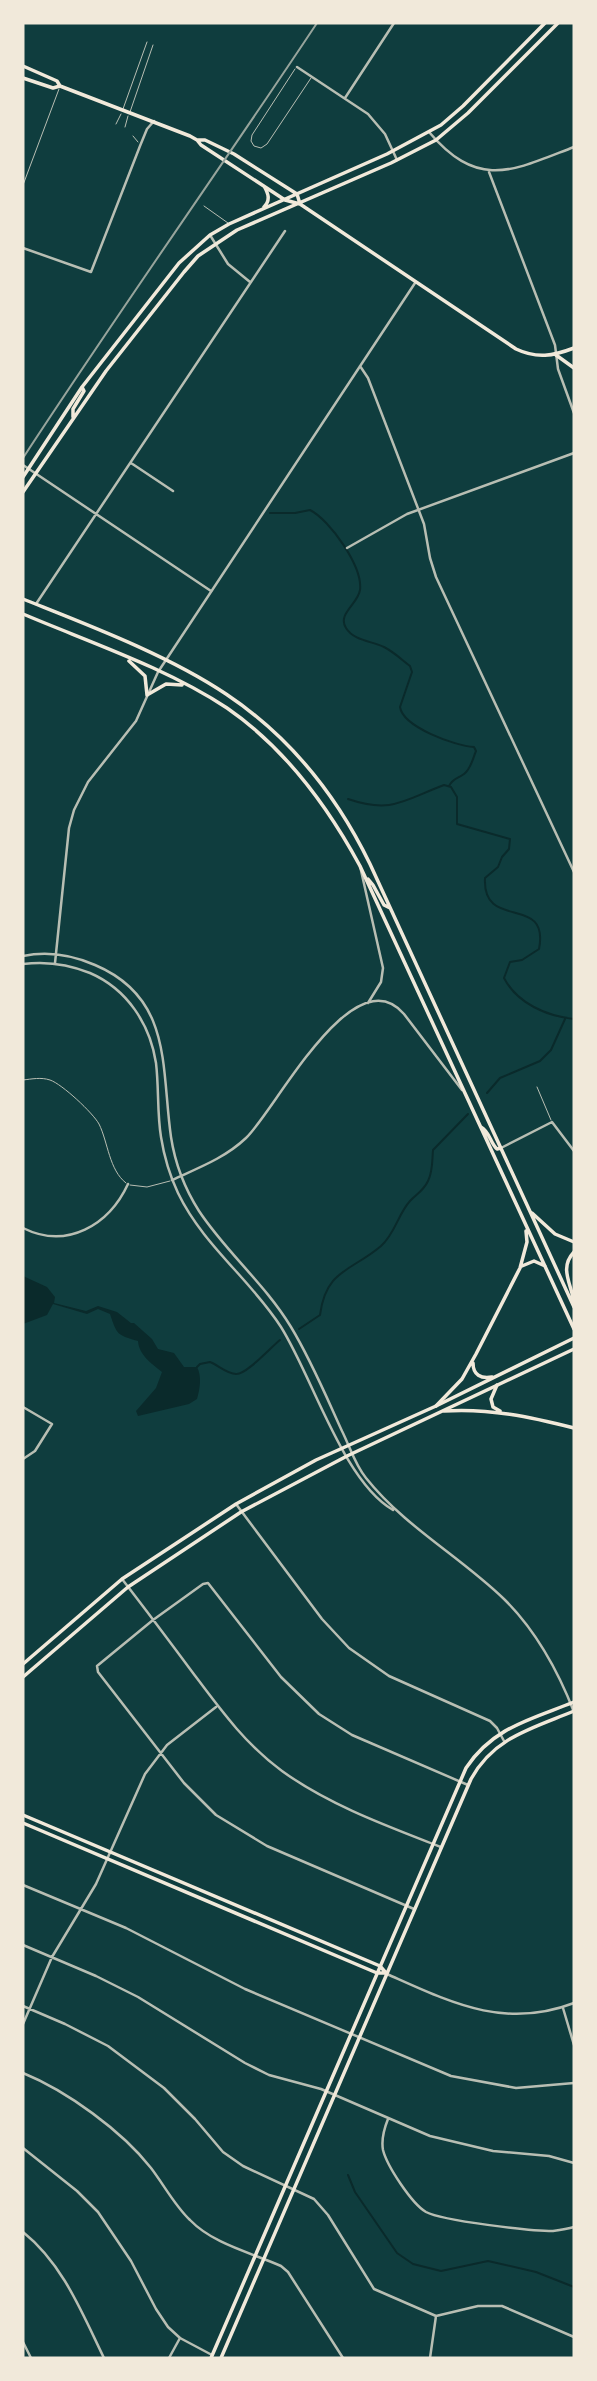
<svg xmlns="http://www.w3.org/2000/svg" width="597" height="2381" font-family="Montserrat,sans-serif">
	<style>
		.water { fill: #0a2a2b }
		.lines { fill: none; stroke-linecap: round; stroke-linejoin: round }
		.stream { stroke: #0a2a2b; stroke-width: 2 }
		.service { stroke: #b8beb3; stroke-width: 1 }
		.minor { stroke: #b8beb3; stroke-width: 2.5 }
		.tertiary { stroke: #b8beb3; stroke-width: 2.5 }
		.secondary { stroke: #f1e9da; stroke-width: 3.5 }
		.primary { stroke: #f1e9da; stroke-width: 3.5 }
		.tram { stroke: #97a49c; stroke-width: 2 }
	</style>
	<rect width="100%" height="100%" fill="#0f3d3e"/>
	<path class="water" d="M23,1276l24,11 8,10 -1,6 32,8 12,-5 19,6 14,11h3l18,16 6,10 16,4 10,14h13c5,9 3,22 0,32l-8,5 -51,12 -2,-5 20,-23 6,-16c-11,-9 -23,-17 -24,-31 -21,-6 -21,-6 -28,-27l-12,-5 -11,5 -34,-10 -6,11 -24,9z"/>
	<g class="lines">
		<path class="stream" d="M270,513h25l15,-3c20,10 53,57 50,80 -2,14 -23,24 -14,38 8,13 26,13 38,19 10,5 18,13 26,19l2,6 -12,35c3,20 55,39 74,40l2,4c-3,7 -5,18 -12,23 -7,5 -11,4 -15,12
			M348,799c44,15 56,1 96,-14l7,2 6,10v27l53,15 -1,10 -7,8 -4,10 -13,11c-3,54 65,15 54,71l-17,11 -12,2 -6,16c13,25 42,38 70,41
			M487,1093l13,-15 40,-17 11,-11 14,-31
			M299,1329l21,-14c6,-46 32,-44 61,-69 14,-12 17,-32 29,-45 7,-7 14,-11 18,-20 5,-10 4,-20 5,-31l35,-36
			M197,1367l3,-3 10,-2c8,3 17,12 26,12 10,1 35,-27 44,-34
			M348,2175l7,17 42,61 16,11 28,7 47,-10 48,11 38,15"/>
		<path class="service" d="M295,69l-43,66 -1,6 3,5 7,2 6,-4 44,-66
			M123,109l24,-67
			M130,112l23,-67
			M116,124l5,-10
			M125,127l3,-11
			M133,136l5,6
			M23,185l36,-96
			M204,206l24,17
			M23,1080c9,-1 18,-3 27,0 12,4 43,33 49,44 9,18 10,46 27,59
			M537,1087l14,33
			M130,1185l17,2 23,-6"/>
		<path class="minor" d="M297,67l71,47 17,20 12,26
			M345,98l49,-75
			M210,235l18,29 22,18
			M23,248l68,24 49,-126 7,-17 7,-8
			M131,463l42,28
			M23,465l188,126
			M347,548l60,-34 167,-61
			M36,604l249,-373
			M360,866l23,102 -2,14 -13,21
			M501,1148l51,-26 22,29
			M172,1180c26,-12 53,-22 74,-42 29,-27 107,-183 158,-124l58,76
			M23,1228c44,22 86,-3 105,-44
			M23,1407l29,17 -17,27 -12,8
			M236,1504l86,115 27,29 40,28 101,45 7,7 7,13
			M122,1579c24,31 48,63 71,94 27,36 53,72 89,98 47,34 105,55 159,76
			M23,1885l103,43 119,61 206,87 65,12 58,-5
			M414,1909l-147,-63 -51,-31 -32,-32 -86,-111 -1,-6 56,-46 50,-36 5,-1 73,94 38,37 33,21 116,50
			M23,1945l73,31 42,21 107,66 24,12 52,14 109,47 63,15 56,5 25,7
			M23,2006l42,18 43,22 56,42 31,31 28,33 20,14 71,33 14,16 46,74 62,27 42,-10h24l72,31
			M563,2008l11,37
			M23,2024l29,-67 44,-73 49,-110 22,-29 49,-38
			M23,2073c44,18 99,58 128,95 13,17 24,38 39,52 23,24 62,33 91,46l7,6 55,86
			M388,2119c-4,10 -7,20 -5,31 4,16 29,54 43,62 17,9 105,19 127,19 7,-1 14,-2 21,-4
			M23,2232c40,32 59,81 81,126
			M23,2342l8,16
			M169,2358l11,-20
			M430,2358l6,-42"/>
		<path class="tertiary" d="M429,132c50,59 85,38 145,15
			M489,172l66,173 3,24 16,44
			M360,366l8,12 56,146 6,34 6,19 138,295
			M23,956c24,-5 49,-1 72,9 78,33 66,103 76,172 4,26 14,52 28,74 27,41 66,73 92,116 20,33 35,69 51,104 8,16 13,34 24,47 39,49 95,79 139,122 32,32 53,71 69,112
			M55,963l14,-135 5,-18 14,-28 48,-61 22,-49 257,-389
			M23,964c23,-3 45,0 67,9 37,16 60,51 66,90 3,25 1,50 5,74 3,19 9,39 17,56 25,52 72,86 103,134 32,51 62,154 112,183
			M387,1974c63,28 117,56 187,29
			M23,2148l54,43 21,21 33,49 25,48 12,18 12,11 32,17"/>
		<path class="secondary" d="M23,66l34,15 3,5
			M23,78l30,10 7,-2 130,50 7,4 4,5 84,55 15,4 216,145c21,10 37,7 58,-1
			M198,140h7l29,14 63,40 3,10
			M264,186c4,7 7,14 0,21
			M556,355l18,13
			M73,417v-8l11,-18 -2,-4
			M23,477l59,-90 97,-124 31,-28 19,-11 158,-70 54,-29 22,-19 82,-83
			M23,492l83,-121 78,-99 14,-16 39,-26 154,-67 45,-23 32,-27 90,-90
			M23,1664l99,-85 114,-75 80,-44 120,-54 138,-68
			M23,1677l105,-90 113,-75 106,-56 227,-107
			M23,1815l357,151 6,7
			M23,1823l354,150h9
			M211,2358l255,-590c27,-41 66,-49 108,-66
			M221,2358l250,-579c23,-42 62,-51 103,-68"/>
		<path class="primary" d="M23,599c65,26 145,56 203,95 63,42 111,102 144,170l204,443
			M23,614c66,28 144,54 204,94 58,40 100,97 133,158l214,463
			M129,661l16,15 2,19
			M147,695l19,-11 16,1
			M368,879l5,6 11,20 6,3
			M481,1127c9,5 9,16 16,22l4,-1
			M532,1213l23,21 19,8
			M522,1266l12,-5 11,5
			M574,1302c-3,-19 -15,-34 0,-50
			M473,1363c0,12 8,16 19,14
			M497,1385l-6,14 2,8 7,4
			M436,1406l26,-27 14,-25 44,-86 7,-26 -1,-11
			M444,1411c45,-3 87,6 130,17"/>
		<path class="tram" d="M23,458c96,-147 197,-289 294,-435"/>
	</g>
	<rect width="597" height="2381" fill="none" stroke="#f1e9da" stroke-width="49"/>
</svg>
